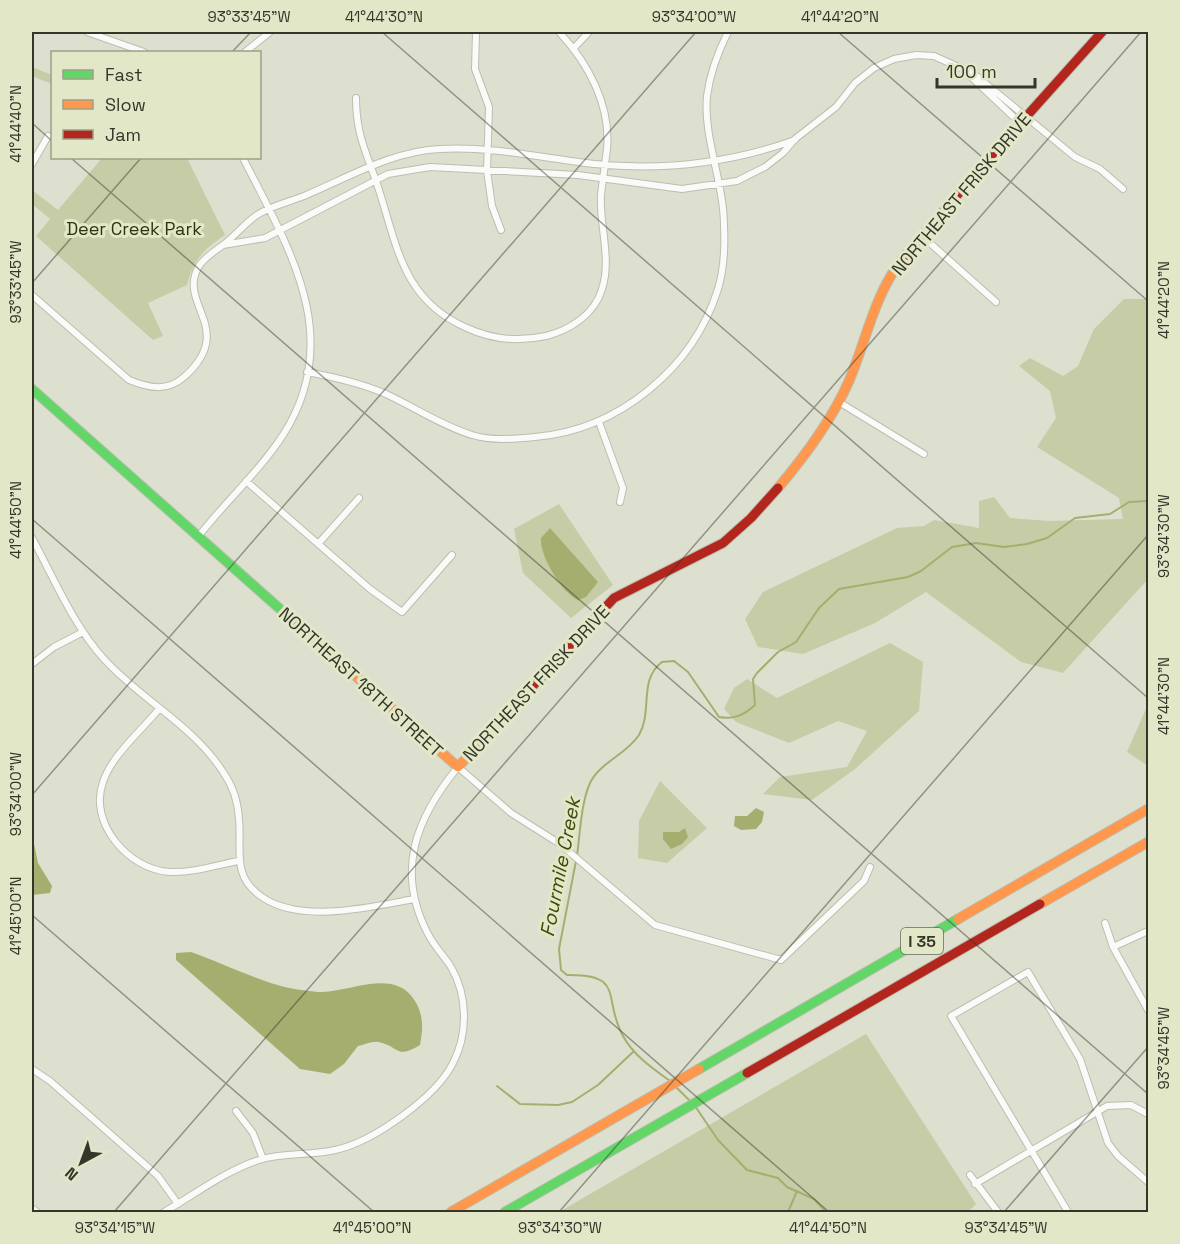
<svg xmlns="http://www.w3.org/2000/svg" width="1180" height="1244" font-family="'Space Grotesk',sans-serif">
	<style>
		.green { fill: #c6cca5 }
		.water { fill: #a6ae6f }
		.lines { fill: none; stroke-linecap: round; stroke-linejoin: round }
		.stream { stroke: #a6ae6f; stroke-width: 2 }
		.street-casing { stroke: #bcbeb0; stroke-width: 8 }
		.fast-casing { stroke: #bcbeb0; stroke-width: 11 }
		.slow-casing { stroke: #bcbeb0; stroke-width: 11 }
		.jam-casing { stroke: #bcbeb0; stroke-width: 11 }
		.street { stroke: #fafaf8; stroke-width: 6 }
		.fast { stroke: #63d668; stroke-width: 9 }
		.slow { stroke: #ff974d; stroke-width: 9 }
		.jam { stroke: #b3261e; stroke-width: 9 }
		.ticks { fill: none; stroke: #34362a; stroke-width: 1.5; stroke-opacity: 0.45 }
		.labels { text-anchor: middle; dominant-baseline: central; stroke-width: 6; stroke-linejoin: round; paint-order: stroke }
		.shield { fill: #e2e7c8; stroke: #686b59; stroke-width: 1.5 }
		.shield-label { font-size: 16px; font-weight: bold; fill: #34362a }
		.street-label { font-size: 18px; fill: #34362a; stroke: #e2e7c8 }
		.park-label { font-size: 18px; fill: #2e330e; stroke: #e2e7c8 }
		.water-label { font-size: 20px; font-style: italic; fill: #434a08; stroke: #e2e7c8 }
		.neatline { fill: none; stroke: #34362a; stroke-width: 2 }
		.ticks-label { font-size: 15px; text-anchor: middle; fill: #34362a }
	</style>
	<rect width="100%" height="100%" fill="#dde0cf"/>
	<path class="green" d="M32,67l20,8v9l-20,-8z
		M102,158h85l38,77c-21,14 -32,25 -38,50l-39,18 15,33 -10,4 -117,-104 14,-17 -18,-15v-14l26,20z
		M1124,299h24v280l-85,94 -42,-11 -95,-70 -51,31 -72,31 -45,-7 -13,-28 18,-27 134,-64 27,-2 10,-6 45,8v-27l15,-4 16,21 39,3 74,-2 -4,-21 -82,-51 19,-29 -6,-27 -31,-25 11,-8 33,18 15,-10 16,-37z
		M559,504l54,81 -42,33 -48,-45 -9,-44z
		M890,643l33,19 -4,49 -64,58 -43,31 -49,-6 17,-17 67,-10 20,-36 -29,-10 -49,22 -53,-21 -12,-13 10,-21 13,-9 30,19z
		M1148,704v62l-21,-14z
		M660,781l47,47 -40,35 -29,-5 1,-37z
		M866,1034l110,170 -8,8h-409z"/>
	<path class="water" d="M550,528l48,54 -12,15 -8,3c-16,-7 -39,-45 -37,-62z
		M756,808l8,4 -2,10 -6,7 -15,1 -7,-4 1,-10h12z
		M685,828l3,9 -6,7 -11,5 -8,-10v-7h16z
		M32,834l6,29 14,23 -2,7 -18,2z
		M191,952c29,10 76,33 104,37 8,1 19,3 27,3 31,-1 73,-24 93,9 9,15 8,28 5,44 -25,15 -20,1 -42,-3 -6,-1 -14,3 -20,4l-14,18 -14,10 -30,-5 -124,-109v-7z"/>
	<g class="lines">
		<path class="stream" d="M577,856c3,-22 4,-53 13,-73 10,-21 36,-28 49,-48 14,-24 -1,-55 23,-73l12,-1 14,11 31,45c15,3 25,-2 36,-12l-2,-26 4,-6 21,-21 18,-10 23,-34 20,-19 69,-12 13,-6 31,-24 24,-4 28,4 23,-3 20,-6 28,-20 35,-4 19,-12 19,-1
			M576,861l-17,88 2,21 6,5c59,-1 35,23 56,61 11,20 29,32 47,45
			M497,1086l23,18 38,1 14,-3 26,-17 35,-33
			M676,1087l13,13
			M695,1106l23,34 29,30 31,8 9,9 27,12 12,13
			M788,1212l9,-21"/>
		<defs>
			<path id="street" d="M87,32l57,20
				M476,32l-1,37 14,38 -2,64 5,35 9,24
				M573,49l16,-17
				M245,52l25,-20
				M966,72l54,51
				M356,98c0,34 9,52 20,83 21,61 24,118 91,147 26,12 51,14 79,8 24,-6 49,-22 56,-47 10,-30 -3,-64 -1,-95 2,-15 4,-30 6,-45 4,-44 -19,-86 -48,-117
				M32,164l16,-28
				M922,236l74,66
				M223,245l42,-7 123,-64 42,-7 148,8 104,14 55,-8 28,-14 18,-14 12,-14 41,-32 19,-24 19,-15 20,-9 22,-4 18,1 40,18 101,83 25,12 23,20
				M32,295l97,85c20,8 38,12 55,-3 54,-48 -8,-73 15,-111 6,-9 16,-15 24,-21 12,-9 22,-22 34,-30 14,-9 32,-13 47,-19 43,-18 88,-45 136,-47 53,-3 102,9 154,15 69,7 136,-1 201,-24
				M307,372c27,5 54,11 79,22 28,13 56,32 86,41 19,6 43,4 63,2 83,-7 158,-68 183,-148 6,-20 7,-43 6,-63 0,-43 -21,-89 -17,-130 3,-23 11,-44 21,-64
				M839,402l85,52
				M599,422l24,66 -3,14
				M246,481l124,108 32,23 50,-57
				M198,537c27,-35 61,-65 85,-102 63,-98 5,-188 -40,-277
				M32,538c22,40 41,87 72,121 36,40 90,67 119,113 10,14 15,30 16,47 3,31 -8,57 23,78 39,27 109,10 152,2
				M318,544l41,-46
				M32,664l22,-17 29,-15
				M159,709c-18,22 -47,46 -56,73 -15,41 26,88 67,90 23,1 47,-7 68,-11
				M1105,923l8,24 35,63
				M1113,947l35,-16
				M32,1069l18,12 108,95 20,28
				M236,1111l17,22 10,26
				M970,1175l28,37
				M975,1184l132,-78 24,-1 17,9
				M32,1208l5,4
				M164,1212c30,-17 61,-41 95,-52 25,-8 51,-4 76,-10 38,-8 101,-53 118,-87 15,-29 15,-67 -2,-96 -7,-11 -17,-21 -23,-33 -33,-63 -12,-116 30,-167l53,46 49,31 95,81 126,35 83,-79 6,-14
				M1068,1212l-117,-196 77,-44 52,87 28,84 10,13 30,26"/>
			<path id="fast" d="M32,389l292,259
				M699,1069l259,-150
				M505,1212l242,-139"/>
			<path id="slow" d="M778,488c27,-32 54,-68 71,-107 17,-40 24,-81 50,-118
				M324,648l134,119 48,-52
				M1040,904l108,-62
				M958,919l190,-110
				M451,1212l248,-143"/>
			<path id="jam" d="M899,263l90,-105 113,-126
				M506,715l108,-117 109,-55 28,-25 27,-30
				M747,1073l293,-169"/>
		</defs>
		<use href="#street" class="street-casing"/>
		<use href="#fast" class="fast-casing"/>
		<use href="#slow" class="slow-casing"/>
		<use href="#jam" class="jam-casing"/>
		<use href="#street" class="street"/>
		<use href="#fast" class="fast"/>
		<use href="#slow" class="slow"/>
		<use href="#jam" class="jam"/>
	</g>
	<path class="ticks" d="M382,32l766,666M838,32l310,269M232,52l19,-20M32,123l20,18M71,158l1077,936M32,283l109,-125M32,519l797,693M32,795l664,-763M32,915l342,297M114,1212l1027,-1180M559,1212l589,-677M1004,1212l144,-165"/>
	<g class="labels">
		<rect class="shield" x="901" y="928" width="42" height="26" rx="4.5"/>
		<g class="shield-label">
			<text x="922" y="941">I 35</text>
		</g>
		<g class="street-label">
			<text transform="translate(961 194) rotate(-50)">NORTHEAST FRISK DRIVE</text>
			<text transform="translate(361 682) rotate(42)">NORTHEAST 18TH STREET</text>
			<text transform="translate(536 683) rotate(-47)">NORTHEAST FRISK DRIVE</text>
		</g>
		<g class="park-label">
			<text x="134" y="228">Deer Creek Park</text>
		</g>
		<g class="water-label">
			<text transform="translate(560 867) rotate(-79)">Fourmile Creek</text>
		</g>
	</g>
	<rect width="1180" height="1244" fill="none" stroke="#e2e7c8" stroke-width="66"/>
	<rect x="51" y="51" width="210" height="108" fill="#e2e7c8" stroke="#9ca089" stroke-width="1.5"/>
	<rect x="63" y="70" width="30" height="9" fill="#63d668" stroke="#9ca089" stroke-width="1.5"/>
	<text x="105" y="81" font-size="18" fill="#34362a">Fast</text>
	<rect x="63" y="100" width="30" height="9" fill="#ff974d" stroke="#9ca089" stroke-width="1.5"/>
	<text x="105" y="111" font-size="18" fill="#34362a">Slow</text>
	<rect x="63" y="130" width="30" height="9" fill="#b3261e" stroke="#9ca089" stroke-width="1.5"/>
	<text x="105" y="141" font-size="18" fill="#34362a">Jam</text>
	<g transform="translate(81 1163) rotate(221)" stroke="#e2e7c8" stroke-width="4.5" paint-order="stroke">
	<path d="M0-4.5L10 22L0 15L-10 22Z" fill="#34362a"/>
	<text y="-9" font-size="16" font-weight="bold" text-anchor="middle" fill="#34362a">N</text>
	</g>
	<path d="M937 78v9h98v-9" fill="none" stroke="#34362a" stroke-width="3"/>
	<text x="946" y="78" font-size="18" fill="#34362a" stroke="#e2e7c8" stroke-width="4.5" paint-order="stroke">100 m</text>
	<rect x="33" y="33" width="1114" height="1178" class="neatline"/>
	<g class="ticks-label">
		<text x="249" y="22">93°33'45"W</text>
		<text x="384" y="22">41°44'30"N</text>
		<text x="694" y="22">93°34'00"W</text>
		<text x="840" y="22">41°44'20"N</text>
		<text transform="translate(16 124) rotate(-90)" y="5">41°44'40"N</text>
		<text transform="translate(16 282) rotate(-90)" y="5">93°33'45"W</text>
		<text transform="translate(1164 300) rotate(-90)" y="5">41°44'20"N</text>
		<text transform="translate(16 520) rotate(-90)" y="5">41°44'50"N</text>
		<text transform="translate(1164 536) rotate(-90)" y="5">93°34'30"W</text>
		<text transform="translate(1164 696) rotate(-90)" y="5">41°44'30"N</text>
		<text transform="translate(16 794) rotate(-90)" y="5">93°34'00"W</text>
		<text transform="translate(16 916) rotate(-90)" y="5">41°45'00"N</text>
		<text transform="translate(1164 1048) rotate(-90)" y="5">93°34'45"W</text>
		<text x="115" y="1233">93°34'15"W</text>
		<text x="372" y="1233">41°45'00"N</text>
		<text x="560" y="1233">93°34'30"W</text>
		<text x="828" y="1233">41°44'50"N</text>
		<text x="1006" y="1233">93°34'45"W</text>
	</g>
</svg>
